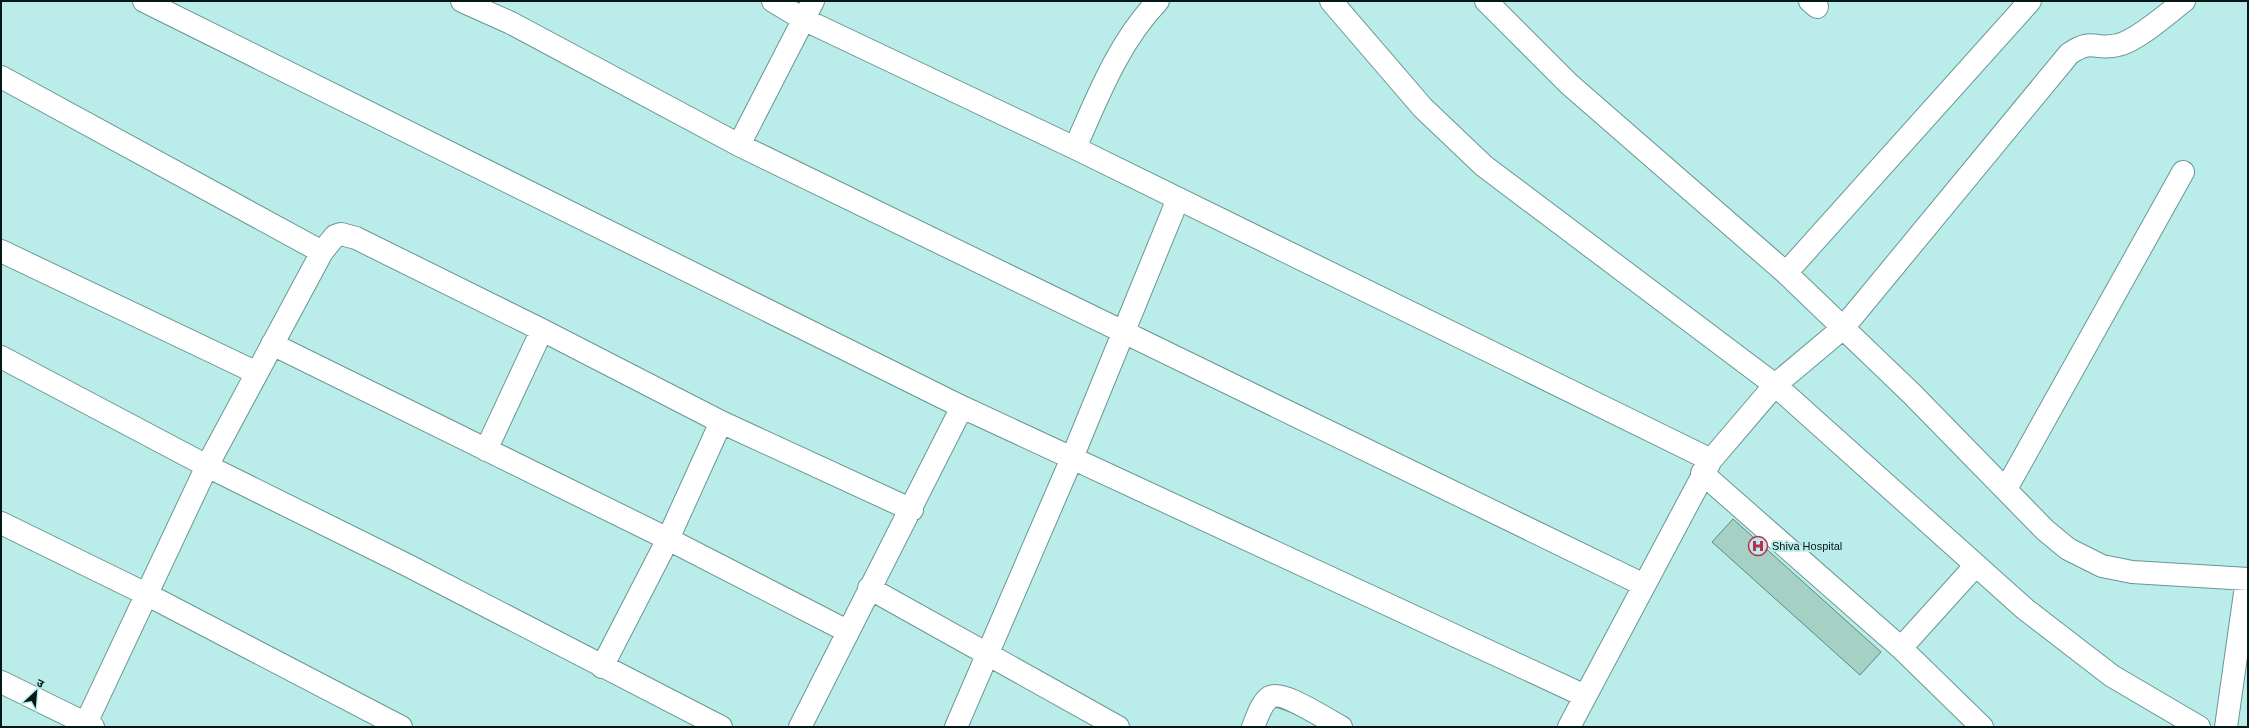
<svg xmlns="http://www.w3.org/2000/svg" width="2249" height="728" font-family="Helvetica,'Noto Sans Devanagari',sans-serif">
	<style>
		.building { fill: #a4d1c3; stroke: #5e897c }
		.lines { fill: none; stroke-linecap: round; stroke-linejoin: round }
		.minor-casing { stroke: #679795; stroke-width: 24 }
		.minor { stroke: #fff; stroke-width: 22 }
		.labels { text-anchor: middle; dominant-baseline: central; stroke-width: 4; stroke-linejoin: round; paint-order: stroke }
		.poi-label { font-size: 11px; fill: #051818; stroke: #baecea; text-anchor: start }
	</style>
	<rect width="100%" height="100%" fill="#baecea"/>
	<path class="building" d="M1733,519l148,133 -21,23 -148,-133z"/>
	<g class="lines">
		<defs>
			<path id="minor" d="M144,1l818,406 623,289
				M462,1l49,22 228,122 905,440
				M773,1l30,18 272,129 636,312
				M1331,1l92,107 61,58 291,219 250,224 87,67 87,51
				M1486,1l83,83 217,189 126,121 133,136 23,19 34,17 30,6 116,7
				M1810,1l7,6
				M1,77l321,175
				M739,145l74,-144
				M1075,148c23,-52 43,-105 83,-147
				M1,251l256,122
				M1786,273l244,-272
				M272,344l396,195 179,92
				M1,357l206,109 200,99 314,162
				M486,450l56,-120
				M1702,473l199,175 81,79
				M2006,489l177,-317
				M1,523l147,72 253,132
				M869,588l249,139
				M1901,648l75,-83
				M602,667l66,-128 53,-117
				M1,682l92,45
				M86,723l121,-257 115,-214 13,-16 6,-2 15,4 186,92 179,92 191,88
				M800,727l162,-320
				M956,727l116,-269 106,-259
				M1253,727c4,-9 8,-24 17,-30 13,-7 57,23 71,30
				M1569,727l142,-267 64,-75 68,-57 226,-274c24,-17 26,-3 49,-9 19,-4 50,-32 66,-44
				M2226,727l21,-148"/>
		</defs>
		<use href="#minor" class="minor-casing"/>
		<use href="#minor" class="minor"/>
	</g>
	<defs>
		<symbol id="hospital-ring" viewBox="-11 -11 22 22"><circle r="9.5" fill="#baecea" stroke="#be2e4d" stroke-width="1.5"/><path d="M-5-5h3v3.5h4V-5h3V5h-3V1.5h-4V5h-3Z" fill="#be2e4d"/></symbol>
	</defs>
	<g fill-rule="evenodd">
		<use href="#hospital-ring" x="1747" y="535" width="22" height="22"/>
	</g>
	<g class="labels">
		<g class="poi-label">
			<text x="1772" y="546">Shiva Hospital</text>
		</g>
	</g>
	<rect width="2249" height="728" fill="none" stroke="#051818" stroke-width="4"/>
	<g transform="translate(36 692) rotate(26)" stroke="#baecea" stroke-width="3" paint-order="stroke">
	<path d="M0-3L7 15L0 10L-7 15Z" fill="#051818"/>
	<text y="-6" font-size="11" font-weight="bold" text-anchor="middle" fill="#051818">उ</text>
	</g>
</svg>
